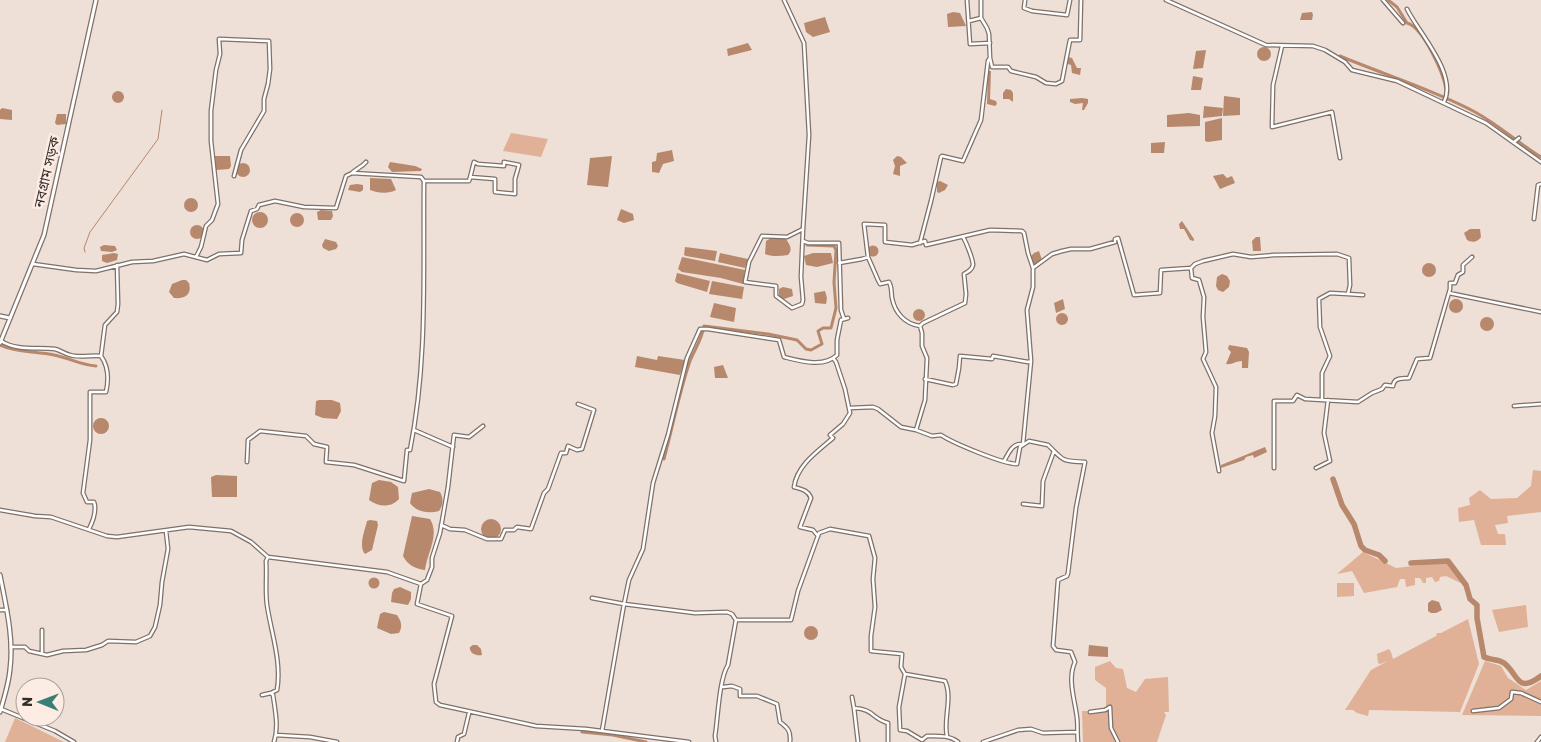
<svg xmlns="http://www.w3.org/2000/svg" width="1541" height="742" font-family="Rubik,'Noto Sans Bengali',sans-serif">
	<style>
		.green { fill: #e0b196 }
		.water { fill: #b7886c }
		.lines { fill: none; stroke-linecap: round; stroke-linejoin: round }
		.stream { stroke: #b7886c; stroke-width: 1 }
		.canal { stroke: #b7886c; stroke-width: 3 }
		.river { stroke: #b7886c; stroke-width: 5.5 }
		.minor-casing { stroke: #7e7169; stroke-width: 5 }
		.tertiary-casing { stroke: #7e7169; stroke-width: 5.5 }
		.secondary-casing { stroke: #7e7169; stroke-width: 5.5 }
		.minor { stroke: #fff; stroke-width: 2.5 }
		.tertiary { stroke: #fff; stroke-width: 3 }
		.secondary { stroke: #fff; stroke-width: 3 }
		.labels { text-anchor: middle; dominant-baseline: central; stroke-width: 5; stroke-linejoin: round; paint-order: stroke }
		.street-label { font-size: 14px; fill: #322c29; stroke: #fcece4 }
	</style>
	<rect width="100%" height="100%" fill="#eedfd7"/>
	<path class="green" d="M511,133l37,6 -7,18 -38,-6z
		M1533,470l8,1v41l-34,4 1,7 -13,2 3,9h7l1,11h-25l-7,-25 -15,2 -1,-14 12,-3 -1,-7 11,-8 11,9 26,-1 14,-12z
		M1363,552l33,16 51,-6 18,23 -19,-9 -6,1 -1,4 -4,1 -3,-5 -6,1v5h-3l-3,-5h-5v7l-9,2 -1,-8h-5l-3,8 -33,6 -12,-22 -15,3z
		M1337,583h17v13l-17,1z
		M1526,605l2,22 -29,5 -7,-22z
		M1468,619l11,45 -19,48 -91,-2 -1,6 -11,-3 -4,-3h-8l26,-40 17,-9 -8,3 -2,-1 -1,-9 12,-5 2,3 2,7 43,-23 1,-3h4z
		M1110,661l6,7 7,1 4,19 9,4 9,-13 23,-2 1,35h-5l2,3 -9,27h-74l-1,-31h24v-23l-11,-8v-13z
		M1485,661l16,5 7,12 18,12 15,-9v35l-79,-1z
		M15,718l49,24h-59z"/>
	<path class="water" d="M953,12l7,1 6,13 -18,1 -1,-13z
		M1312,12l1,3 -1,5h-12l2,-7z
		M825,17l5,15 -17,5 -7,-5 -2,-9z
		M748,43l4,7 -24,6 -1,-7z
		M1257 54a7 7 0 1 1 14 0a7 7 0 1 1-14 0Z
		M1206,50l-3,18 -10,1 3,-18z
		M1068,57l4,1 5,10h4l-1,7 -8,-2 -1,-8 -3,-1z
		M988,71h3l-1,28 6,2 1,3 -2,2 -8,-2z
		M1193,76l10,2 -2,12h-10z
		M1006,89l5,1 2,3v9l-4,-3h-6v-6z
		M112 97a6 6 0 1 1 12 0a6 6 0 1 1-12 0Z
		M1224,96l16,2v17l-17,1z
		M1082,98l6,1v4l-4,7h-2l1,-7 -8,1 -5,-2v-3z
		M1204,106l19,2 -1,8 -19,2z
		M2,108l10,2v10l-12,-1v-9z
		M1189,113l11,2v11l-33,1v-12z
		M57,114h9v10l-9,1 -2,-2z
		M1222,118v22l-14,2 -3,-1v-19z
		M1165,142l-1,11h-13v-10z
		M672,150l2,11 -11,3 -4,9 -7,-1v-10l4,-1 1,-8z
		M215,156h15l1,10 -2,3 -13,1z
		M612,156l-4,31 -21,-2 3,-27z
		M897,156l4,1 6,6 -7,3v10l-7,-2 2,-8 -2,-6z
		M390,162l25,4 7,3 -1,2 -29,1 -4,-5z
		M236 170a7 7 0 1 1 14 0a7 7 0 1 1-14 0Z
		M1223,174l4,4 5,-2 3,7 -15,6 -7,-13z
		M370,178l21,1 5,11c-7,4 -19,3 -26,0z
		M940,181l8,4 -3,5 -6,3 -2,-1v-10z
		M357,184l6,1v5l-3,2 -12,-2 2,-5z
		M184 205a7 7 0 1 1 14 0a7 7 0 1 1-14 0Z
		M621,209l12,5 1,6 -10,3 -7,-3z
		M321,210l11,1 1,5 -2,4h-13l-1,-8z
		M252 220a8 8 0 1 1 16 0a8 8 0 1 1-16 0Z
		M290 220a7 7 0 1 1 14 0a7 7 0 1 1-14 0Z
		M1182,221l12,18v2l-4,-1 -6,-11h-4l-1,-5z
		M190 232a7 7 0 1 1 14 0a7 7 0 1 1-14 0Z
		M1470,229h10l1,8c-3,5 -9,6 -14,3l-3,-7z
		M1256,237h4l1,14h-8l-1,-10z
		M771,238l15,1c4,6 7,10 2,16 -8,1 -16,2 -23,-1l1,-13z
		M325,239l11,3 2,4 -2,3 -7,2 -6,-3 -1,-3z
		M104,245l11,1 2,4 -5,2 -11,-1 -1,-4z
		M867.5 251a5.5 5.5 0 1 1 11 0a5.5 5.5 0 1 1-11 0Z
		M685,247l32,4 -2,10 -29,-5 -2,-1z
		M1039,251l3,9 -9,5 -2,-9 3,-3z
		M114,253l4,1 -1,6 -10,3 -5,-2v-6z
		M720,253l28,6 -3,9 -27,-6z
		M813,253h18l2,10 -16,4 -11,-2 -2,-9z
		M682,257l63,13 -2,14 -22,-6 -39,-6 -4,-3z
		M1422 270a7 7 0 1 1 14 0a7 7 0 1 1-14 0Z
		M677,273l33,8 -3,11 -30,-9 -2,-2z
		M1222,274l5,2 3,5 -1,6 -6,5 -5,-2 -2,-4 1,-9z
		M182,280h4l3,3c3,12 -4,16 -15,15l-5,-6 3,-8z
		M712,281l32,6 -2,12 -33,-5z
		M783,287l9,2 1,7 -9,3 -5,-1v-9z
		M825,291l2,7 -1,6 -11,-1 -1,-10z
		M1063,299l2,10 -9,4 -2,-10z
		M1449 306a7 7 0 1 1 14 0a7 7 0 1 1-14 0Z
		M714,303l22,5 -2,14 -24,-5z
		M913 315a6 6 0 1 1 12 0a6 6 0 1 1-12 0Z
		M1056 319a6 6 0 1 1 12 0a6 6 0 1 1-12 0Z
		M1480 324a7 7 0 1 1 14 0a7 7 0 1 1-14 0Z
		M1229,345l18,3 2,4 -1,16h-6v-7c-6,0 -10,4 -16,3l5,-12 -3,-3z
		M637,356l20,4 1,-4 27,4 -5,15 -45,-8z
		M723,365l5,13h-13l-1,-11z
		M319,400h13l8,3 1,8 -4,8 -14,-1 -8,-3 1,-14z
		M93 426a8 8 0 1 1 16 0a8 8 0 1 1-16 0Z
		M1265,447l2,5 -13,6 -1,-3 -7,2 -2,3 -23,8v-3z
		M216,475l21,1v21h-25l-1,-20z
		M379,480l12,2 7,5 1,12c-8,9 -21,8 -30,1l3,-17z
		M429,489l11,3c4,7 3,13 -1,19 -10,3 -23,1 -29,-8l2,-10z
		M412,516l18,3c10,16 -3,34 -5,51 -10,-1 -18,-6 -22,-14z
		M481 529a10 10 0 1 1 20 0a10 10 0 1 1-20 0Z
		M370,520l7,1 1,4 -6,25 -7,4c-7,-8 0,-24 2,-33z
		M368.5 583a5.5 5.5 0 1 1 11 0a5.5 5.5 0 1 1-11 0Z
		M400,587l11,5v7l-3,6 -17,-3 1,-9 2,-4z
		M1432,600l7,2 3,8 -6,3h-5l-3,-2v-8z
		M384,612l13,3c4,6 6,11 2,18l-8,1 -14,-6 3,-14z
		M804 633a7 7 0 1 1 14 0a7 7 0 1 1-14 0Z
		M473,645h4l4,4 1,6c-6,1 -13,-2 -12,-8z
		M1089,645l19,2v10l-20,-1z"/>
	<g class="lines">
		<path class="stream" d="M85,252l-1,-4 6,-16 68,-93 4,-29"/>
		<path class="canal" d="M1388,0l9,7 10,16c16,4 37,51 39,67
			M1340,56c45,19 92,33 135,56 24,13 43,31 66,45
			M0,345c18,8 36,6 54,10 15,3 27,10 42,11
			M664,459c9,-33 15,-66 26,-98 5,-12 12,-22 14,-35l64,8 29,6 9,9 5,1 11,-6 -4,-13 5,-3h8l5,-20 -2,-26 2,-32 -2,-4 -27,-1
			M582,732l31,3 33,7"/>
		<path class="river" d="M1333,479l9,26 12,19 7,22 4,4 14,5 6,6
			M1411,563l37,-2 18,24 4,14 7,6v13l7,39c6,3 15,2 20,6 14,10 12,32 37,13"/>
		<defs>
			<path id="minor" d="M784,0l20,43 5,92 -6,94 -2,48 2,23 -1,4 -10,4 -16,-12v-10l-31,-4 4,-20 13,-26 25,1 16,-8
				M967,0l3,44 20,-1
				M1025,0l-1,8 8,3 35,4 3,-15
				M1166,0l100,45 47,1 12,4 20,12 7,8 45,11 89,42 55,39
				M1383,0l20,23
				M1407,9c11,23 51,65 37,93
				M969,21l12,-3
				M1282,46l-9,39 -1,42 60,-15 8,46
				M990,58l2,9h16l3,4 25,6 10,6 10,1 6,-3 8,-41h10l1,-40
				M1514,142l5,-4
				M352,173c5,-5 10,-6 14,-11
				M424,181h45c2,-6 3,-12 5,-19l4,2 26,2v-4l15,3 -4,14v15l-20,-2v-13l-25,-2
				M1534,219l4,-34 3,-1
				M803,241l5,2h31l2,67 3,9
				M920,243l11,-42 10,-44 1,-1 21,5 18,-41 7,-59 2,-3 -1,-24 -2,-6 -6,-10v-18
				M196,257l5,-10 5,-21 6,-6 6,-16 -7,-63v-30l5,-41 4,-16 -1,-15 50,2 1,28 -2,15 -4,15v12l-23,39 -7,26
				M839,263l23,-4 6,-2
				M33,264l43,6 20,1 36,-9 21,-1 31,-7 23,6 12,-6 22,-1 1,-13 9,-29 6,-2 2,-4 16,-4 29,6 32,1 10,-32 6,-3 69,4 3,4c-1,90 4,180 -14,269h-3l-3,31 -50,-16 -28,-3 1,-15 -13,-3 -8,-8 -46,-5 -12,9 -1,22
				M1033,268l19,-14 10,-3 9,-2h19l25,-7v-3l3,-1 16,57 26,-2 1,-23 30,-2 4,-4 8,-3 30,-7 18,3 23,-2 63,-1 12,4 1,27 -2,9 -18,-1 -11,6 1,28 10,29 -8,17v26
				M1191,268l1,10 7,2 5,17 -1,20 3,35 -3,7 13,28 -1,29 -3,17 7,38
				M1449,293l92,19
				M1348,294l15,1
				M920,326l3,-3 42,-20 1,-9 -2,-20c4,-2 8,-4 9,-9 0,-6 -7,-23 -10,-28
				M1,341c16,10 36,6 54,8 5,1 10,5 15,6 8,3 22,0 31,1 7,10 8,23 5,36h-16v48l-7,53 4,9h7c3,9 -1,19 -5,27
				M101,356l4,-31 12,-13 1,-8 -1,-39
				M925,379l28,6 3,-1 3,-16 1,-12 32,3 1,-3 35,6 3,-1
				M1514,406l27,-2
				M850,408l23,-1 5,2 23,18 15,3 16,6 9,-1c12,8 62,29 76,29l3,-17 9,-6 19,4c16,16 13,16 37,17l-9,46 -8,65 -1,3 -9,4 -5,66 3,4 15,2 4,10c-8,17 0,38 2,56 1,8 0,16 1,24
				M414,430l39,17
				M916,430l9,-30 2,-42 -5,-12v-13l-2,-7c-15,-2 -25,-13 -28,-28 -1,-6 0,-11 -3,-16l-9,2 -2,-4 -10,-23 -4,-33 21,1v17l27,3 13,-4 1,4 64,-15 32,1 2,2 4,20 5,15v19l-6,23 4,51 -8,83c-11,-1 -14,9 -19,17
				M1274,468v-67h19l4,-6 8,4 53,3 14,-9 10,-4 3,-4 8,1c1,-9 9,-7 16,-8l8,-19 13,-1 20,-69v-6h5l3,-8 5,-3v-7l9,-8
				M1316,468l14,-7 -6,-28 4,-33
				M1023,504l19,2 1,-25 11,-30
				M0,510l35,6 16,1 56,19 10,1 72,-10 42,4 20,11 17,15 119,15 34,12 -4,20 35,12 -18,68 2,18 4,3 96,21 50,3 103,13
				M441,525l9,4 15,1 22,9h14l4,-9h9l3,-3 14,2 13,-36 4,-4 13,-36h5l2,-7 9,4 5,-1 12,-39 -16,-6
				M818,536l-5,-6 -13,-3 11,-29c-3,-8 -10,-9 -17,-11 3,-22 24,-36 39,-49l-3,-3 13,-11 7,-11 -5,-24 -9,-27 -3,-4
				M268,557l-2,4c1,14 -1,29 1,44 4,27 15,57 10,85l-6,3
				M421,584l6,-4 5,-13v-9l8,-25 8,-46 6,-52 15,2 14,-11
				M592,598l32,6 -22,127
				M0,610h7
				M736,620h55l7,-29 21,-58 11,-4 39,7 6,22 -2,21 2,28 -4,29v15l31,3 -1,13 4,7 -6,33 1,23 7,1 15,9 5,-4c11,0 23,-1 31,6
				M11,647h14l4,4 18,4 16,-4 23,-1 16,-5 6,-4 28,1 14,-6 5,-9 5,-22 2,-23 6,-33 -2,-18
				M42,654v-24
				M905,674l40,7c8,17 -2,38 2,55
				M723,687l9,-1 8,3v7h17l20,8 3,18c8,6 11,9 10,20
				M262,695l9,-2 2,2c2,15 6,32 1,47
				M852,697l2,11c20,1 18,11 34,15v19
				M854,708l4,34
				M1,709l54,22 19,11
				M1473,711l26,-3 12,-9 1,-7 9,1 20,9
				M1090,712l15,-2 5,-3 1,21 7,14
				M276,735l34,2 27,5
				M457,742l1,-5 6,-3 5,-21
				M716,742l-1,-6c3,-18 4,-57 13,-71l8,-45 -4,-6 -5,-2 -32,1 -71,-9 5,-24 14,-31 10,-66 15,-48 19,-77 13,-29h8l71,11 5,17c16,4 40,11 53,-2v-15l4,-20 7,-2
				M983,742l35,-12 13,-1 12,4 34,-1
				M1537,742l4,-5"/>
			<path id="tertiary" d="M0,316l10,2"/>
			<path id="secondary" d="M0,343l44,-108 52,-235
				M0,575c6,31 14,63 10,94 -1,14 -6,29 -10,43"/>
		</defs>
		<use href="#minor" class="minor-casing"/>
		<use href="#tertiary" class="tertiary-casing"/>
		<use href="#secondary" class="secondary-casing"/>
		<use href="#minor" class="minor"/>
		<use href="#tertiary" class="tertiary"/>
		<use href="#secondary" class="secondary"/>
	</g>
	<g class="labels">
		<g class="street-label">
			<text transform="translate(47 172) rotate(-77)">নবগ্রাম সড়ক</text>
		</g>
	</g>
	<g transform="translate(40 702) rotate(271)"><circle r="24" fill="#fcece4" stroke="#ab9f99"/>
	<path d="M0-4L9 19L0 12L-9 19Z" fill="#397f76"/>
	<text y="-8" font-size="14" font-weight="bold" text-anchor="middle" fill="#322c29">N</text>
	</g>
</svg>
